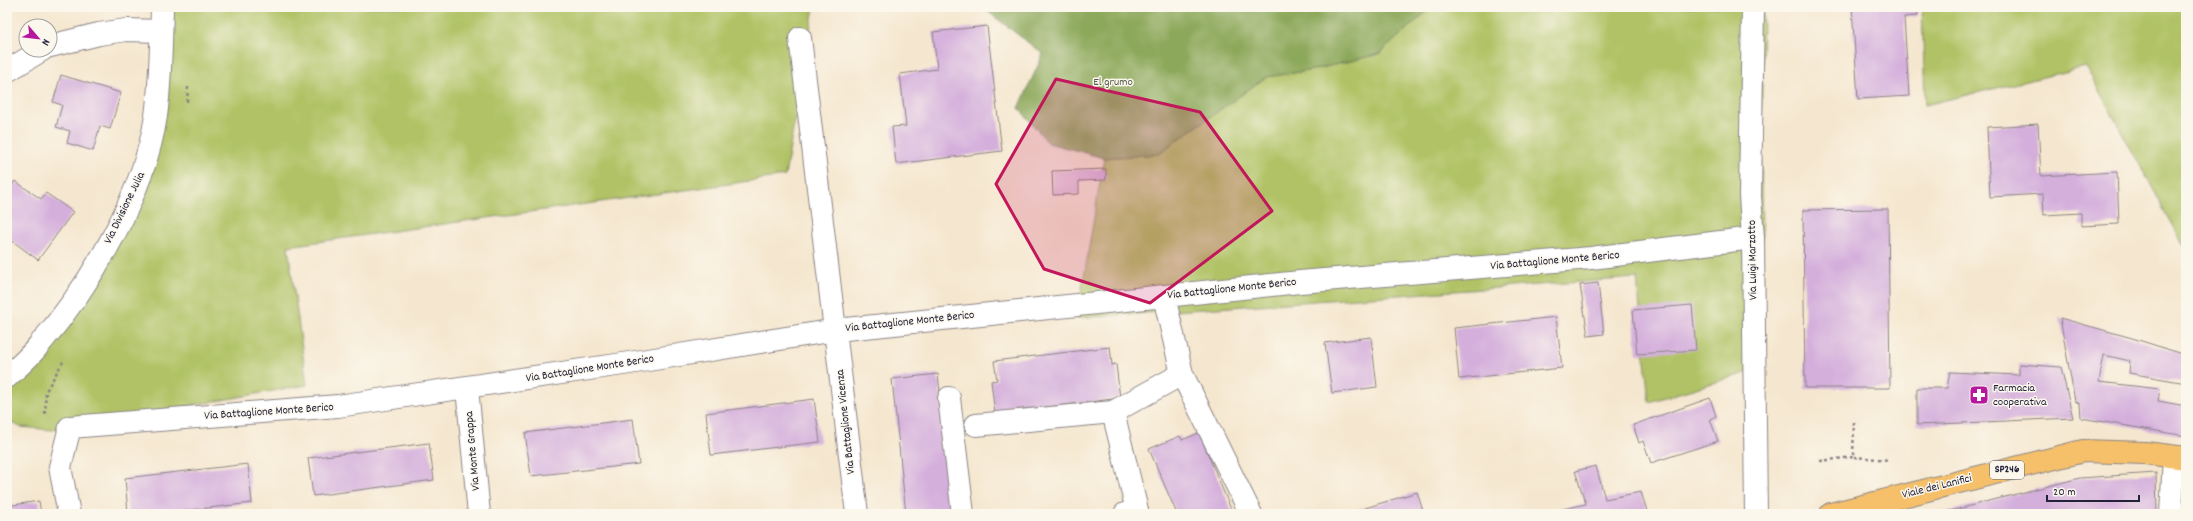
<svg xmlns="http://www.w3.org/2000/svg" width="2193" height="521" font-family="Dekko,sans-serif">
	<style>
		.green { fill: #b0c265; stroke: #697250 }
		.forest { fill: #8ca85a; stroke: #57654a }
		.building { fill: #d4afdc }
		.lines { fill: none; stroke-linecap: round; stroke-linejoin: round }
		.minor-casing { stroke: #8c8485; stroke-width: 24 }
		.major-casing { stroke: #8c8485; stroke-width: 24 }
		.path { stroke: #8c8485; stroke-width: 2.5; stroke-dasharray: 3 3; stroke-linecap: butt }
		.minor { stroke: #fff; stroke-width: 22 }
		.major { stroke: #f6c06b; stroke-width: 22 }
		.marked { fill: #c2185b; fill-opacity: 0.2; stroke: #c2185b; stroke-width: 3; stroke-linejoin: round }
		.labels { text-anchor: middle; dominant-baseline: central; stroke-width: 3; stroke-linejoin: round; paint-order: stroke }
		.shield { fill: #fbf7ec; stroke: #636270; stroke-width: 1 }
		.shield-label { font-size: 11px; font-weight: bold; fill: #22223b }
		.park-label { font-size: 12px; fill: #545a4a; stroke: #fbf7ec }
		.street-label { font-size: 12px; fill: #22223b; stroke: #fbf7ec }
		.poi-label { font-size: 12px; fill: #22223b; stroke: #fbf7ec; text-anchor: start }
	</style>
	<rect width="100%" height="100%" fill="#fbf7ec"/>
	<filter id="ink" filterUnits="userSpaceOnUse"><feTurbulence type="fractalNoise" baseFrequency=".025" numOctaves="2"/><feDisplacementMap in="SourceGraphic" scale="8" xChannelSelector="R" yChannelSelector="G"/><feConvolveMatrix kernelMatrix="1 2 1 2 8 2 1 2 1" color-interpolation-filters="sRGB"/></filter>
	<filter id="wash" filterUnits="userSpaceOnUse"><feTurbulence type="fractalNoise" baseFrequency=".012" numOctaves="4" result="noise"/><feDisplacementMap in="SourceGraphic" scale="16" xChannelSelector="R" yChannelSelector="G"/><feGaussianBlur stdDeviation="0.9" result="paint"/><feColorMatrix in="noise" values="0 0 0 0 0 0 0 0 0 0 0 0 0 0 0 0 0 1.4 0 .05"/><feComposite in="paint" operator="in"/></filter>
	<g filter="url(#wash)">
		<rect width="100%" height="100%" fill="#f5e7cf"/>
		<path class="green" d="M167,7h647l-29,169 -497,70 19,139 -255,45 -32,-3 -13,-7v-40l128,-179z
			M1428,7h335l-2,138 2,223 -114,34 -12,-124 -560,40 27,-160 54,-4 108,-77 47,-7 66,-16 47,-42z
			M1922,7h264v242l-100,-182 -161,38z"/>
		<path class="forest" d="M982,7h446l-2,5 -47,42 -66,16 -47,7 -108,77 -54,4 -56,-15 -29,-35 24,-54z"/>
		<g id="blocks">
			<path class="building" d="M1852,7h65l1,9 -14,1 5,79 -51,3z
				M987,26l15,125 -106,13 -4,-37 14,-1 -6,-52 37,-5 -4,-37z
				M61,75l60,18 -11,36 -10,-3 -7,25 -26,-8 3,-12 -14,-4 6,-22 -9,-3z
				M2038,124l3,52 76,-4 2,52 -38,2v-13l-37,2 -1,-21 -53,3 -3,-70z
				M1106,169v11l-27,1v13l-26,1 -1,-24z
				M15,181l26,18 5,-6 27,19 -35,48 -31,-23v-46z
				M1888,209l2,179h-85l-2,-178z
				M1598,283l6,51 -16,2 -8,-51z
				M1692,305l4,45 -59,4 -4,-44z
				M1556,317l6,51 -103,11 -5,-51z
				M2060,318l72,20 54,17v28l-57,-10 1,-12 -26,-6 -5,27 61,7 -2,12 28,5v30l-105,-18 -1,-14 -5,-3z
				M1371,337l6,50 -45,6 -7,-50z
				M1110,347l2,18 4,-1 4,34 -125,16 -4,-33 6,-1 -3,-19z
				M2019,364l42,3 12,51 -156,7v-37h30l3,-16 69,3z
				M938,374l15,140h-47l-14,-135z
				M1710,398l6,18 -6,3 8,22 -67,22 -8,-22 -4,2 -6,-18z
				M814,399l6,43 -109,13 -5,-42z
				M633,419l6,45 -108,12 -6,-43z
				M1199,433l34,81h-56l-28,-65 31,-13 2,4z
				M429,443l5,37 -121,16 -5,-38z
				M248,464l4,39 -97,11h-27l-3,-36z
				M1596,466l9,33 36,-7 7,22h-109l47,-10 -11,-33z
				M2156,473l1,41h-219l142,-36z
				M1417,492l7,22h-78z
				M39,501l2,13h-34v-8z
				M2181,507l5,1v6h-5z"/>
		</g>
	</g>
	<g filter="url(#ink)">
		<use href="#blocks" fill-opacity="0" stroke="#8c8485" stroke-width="1"/>
		<g class="lines">
			<defs>
				<path id="minor" d="M1753,7l-3,189 3,42 3,276
					M800,38l57,476
					M50,46l49,-12 27,-4 35,1
					M7,71l35,-21
					M1182,374l69,140
					M7,377c11,-10 23,-20 32,-32 52,-60 105,-150 117,-229 5,-36 5,-73 6,-109
					M467,388l12,126
					M949,398l14,116
					M976,425l137,-13
					M69,514l-9,-47 10,-40 268,-21 285,-42 213,-34 464,-48 291,-24 162,-20
					M1125,514l12,-4 -24,-98 69,-38 -18,-78
					M2171,514l3,-57"/>
				<path id="major" d="M1831,514l252,-63 62,2 41,5"/>
			</defs>
			<use href="#minor" class="minor-casing"/>
			<use href="#major" class="major-casing"/>
			<path class="path" d="M187,102l1,-15
				M45,414l1,-23 18,-31
				M1854,422l-1,35 36,3
				M1820,461l33,-4"/>
			<use href="#minor" class="minor"/>
			<use href="#major" class="major"/>
		</g>
	</g>
	<path class="marked" d="M1056,79l144,33 72,99 -122,92 -106,-34 -48,-85z"/>
	<defs>
		<symbol id="pharmacy-square" viewBox="-11 -11 22 22"><rect x="-9" y="-9" width="18" height="18" rx="4" fill="#b5179e" stroke="#fbf7ec"/><path d="M-2-6h4v4h4v4h-4v4h-4v-4h-4v-4h4Z" fill="#fff"/></symbol>
	</defs>
	<g fill-rule="evenodd">
		<use href="#pharmacy-square" x="1968" y="384" width="22" height="22"/>
	</g>
	<g class="labels">
		<rect class="shield" x="1990" y="461" width="34" height="18" rx="3"/>
		<g class="shield-label">
			<text x="2007" y="470">SP246</text>
		</g>
		<g class="park-label">
			<text x="1113" y="82">El grumo</text>
		</g>
		<g class="street-label">
			<text transform="translate(125 208) rotate(-64)">Via Divisione Julia</text>
			<text transform="translate(1753 260) rotate(-91)">Via Luigi Marzotto</text>
			<text transform="translate(1555 261) rotate(-5)">Via Battaglione Monte Berico</text>
			<text transform="translate(1232 289) rotate(-6)">Via Battaglione Monte Berico</text>
			<text transform="translate(910 322) rotate(-6)">Via Battaglione Monte Berico</text>
			<text transform="translate(590 369) rotate(-9)">Via Battaglione Monte Berico</text>
			<text transform="translate(269 412) rotate(-4)">Via Battaglione Monte Berico</text>
			<text transform="translate(846 422) rotate(-96)">Via Battaglione Vicenza</text>
			<text transform="translate(473 451) rotate(-95)">Via Monte Grappa</text>
			<text transform="translate(1937 487) rotate(-14)">Viale dei Lanifici</text>
		</g>
		<g class="poi-label">
			<text x="1993" y="388">Farmacia<tspan x="1993" dy="14">cooperativa</tspan></text>
		</g>
	</g>
	<rect width="2193" height="521" fill="none" stroke="#fbf7ec" stroke-width="24"/>
	<g transform="translate(38 38) rotate(118)"><circle r="19" fill="#fbf7ec" stroke="#a4a2a5"/>
	<path d="M0-3L7 15L0 10L-7 15Z" fill="#b5179e"/>
	<text y="-6" font-size="11" font-weight="bold" text-anchor="middle" fill="#22223b">N</text>
	</g>
	<path d="M2047 495v6h92v-6" fill="none" stroke="#22223b" stroke-width="2"/>
	<text x="2053" y="495" font-size="12" fill="#22223b" stroke="#fbf7ec" stroke-width="3" paint-order="stroke">20 m</text>
</svg>
